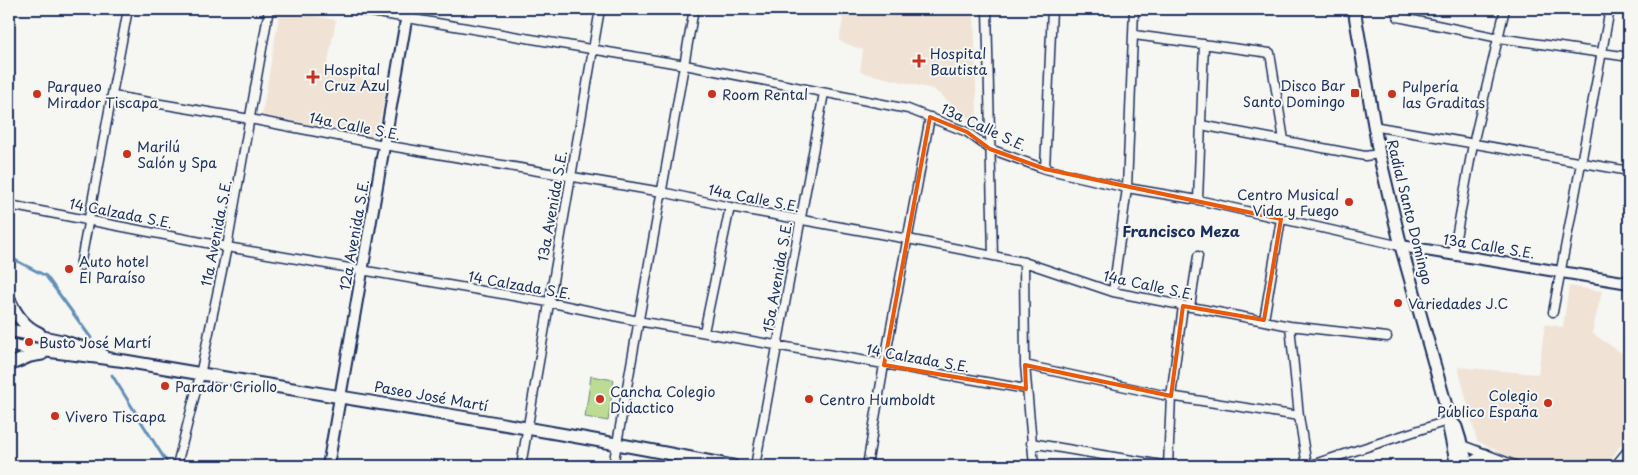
<svg xmlns="http://www.w3.org/2000/svg" width="1638" height="475" font-family="'Playpen Sans',sans-serif">
	<style>
		.built { fill: #f0e3d6 }
		.grass { fill: url(#grass-dots); stroke: #6c8579 }
		.pitch { fill: #bcdb94; stroke: #6c8579 }
		.lines { fill: none; stroke-linecap: round; stroke-linejoin: round }
		.stream { stroke: #628fb7; stroke-width: 3 }
		.minor-casing { stroke: #1b2f5e; stroke-width: 11 }
		.tertiary-casing { stroke: #1b2f5e; stroke-width: 14 }
		.secondary-casing { stroke: #1b2f5e; stroke-width: 15 }
		.minor { stroke: #f6f6f2; stroke-width: 8 }
		.tertiary { stroke: #f6f6f2; stroke-width: 10 }
		.secondary { stroke: #f6f6f2; stroke-width: 11 }
		.marked { fill: none; stroke: #e8590c; stroke-width: 4; stroke-linejoin: round }
		.poi-dot { fill: #c8321e; stroke: #f6f6f2; stroke-width: 2 }
		.labels { text-anchor: middle; dominant-baseline: central; stroke-width: 4; stroke-linejoin: round; paint-order: stroke }
		.poi-label { font-size: 14px; fill: #1b2f5e; stroke: #f6f6f2; text-anchor: start }
		.street-label { font-size: 14px; fill: #1b2f5e; stroke: #f6f6f2 }
		.neighbourhood-label { font-size: 15px; font-weight: bold; fill: #1b2f5e; stroke: #f6f6f2 }
	</style>
	<defs>
		<pattern id="grass-dots" width="8" height="8" patternUnits="userSpaceOnUse" patternTransform="scale(1.25)"><rect width="8" height="8" fill="#bcdb94"/><path d="M2 2h.1M6 6h.1" fill="none" stroke="#a1bc82" stroke-width="1.8" stroke-linecap="round"/></pattern>
	</defs>
	<rect width="100%" height="100%" fill="#f6f6f2"/>
	<filter id="ink" filterUnits="userSpaceOnUse"><feTurbulence type="fractalNoise" baseFrequency=".02" numOctaves="2"/><feDisplacementMap in="SourceGraphic" scale="10" xChannelSelector="R" yChannelSelector="G"/><feConvolveMatrix kernelMatrix="1 2 1 2 8 2 1 2 1" color-interpolation-filters="sRGB"/></filter>
	<g filter="url(#ink)">
		<path class="built" d="M832,9h142l3,115 -44,-35 -73,-17 3,-22 -24,-9 4,-22z
			M280,10l56,10 -10,52 62,10 -12,55 -114,-22z
			M1569,286l33,5 -10,42 37,25v74l-20,31 -5,3h-63l-19,-3 -45,-22 -19,-74 80,7 7,-50 18,3z"/>
		<path class="grass" d="M9,335l14,2 49,13 -63,-9z"/>
		<path class="pitch" d="M591,376l23,4 -6,41 -23,-4z"/>
		<g class="lines">
			<path class="stream" d="M13,259l33,17 45,62
				M112,375l57,91"/>
			<defs>
				<path id="minor" d="M354,9l331,56 223,44 59,23 23,17 55,20 82,19 71,12 203,46
					M987,9l6,247
					M1395,9l3,8 101,21 130,19
					M1134,35l136,18 14,87
					M113,96l137,23 134,26 278,47 68,15 178,32 116,23 89,30 177,34 97,11
					M1201,125l164,31 14,-2
					M1373,126l256,45
					M1045,169l7,-160
					M1198,200l6,-156
					M9,205l218,42 321,55 90,19 388,68
					M1453,254l20,-110 32,-135
					M1024,262l1,103 9,101
					M80,266l48,-257
					M1113,292l14,-104 7,-179
					M1190,307l8,-51
					M1553,312l57,-303
					M1264,320l17,-101
					M1290,326l9,90 8,50
					M704,332l26,-125
					M1025,365l138,30 136,21
					M1031,443l137,23
					M1462,445l55,21
					M180,466l-2,-5 22,-86 27,-128 42,-238
					M521,466l79,-457
					M613,466l81,-457
					M755,466l69,-373
					M867,466l17,-101 46,-248
					M1168,466l3,-70 12,-90
					M1308,466l142,-46
					M1615,466l14,-17"/>
				<path id="tertiary" d="M1401,246l228,37
					M328,466l80,-457"/>
				<path id="secondary" d="M1354,9l25,145 22,92 49,174 -1,8 8,38
					M9,299c6,14 15,28 30,34
					M9,330l53,11 40,13
					M9,345c38,7 77,10 116,16 203,35 406,65 608,105
					M9,365l21,-9 12,-2
					M1451,421l5,6 12,39
					M1473,466l2,-5 10,-6"/>
			</defs>
			<use href="#minor" class="minor-casing"/>
			<use href="#tertiary" class="tertiary-casing"/>
			<use href="#secondary" class="secondary-casing"/>
			<use href="#minor" class="minor"/>
			<use href="#tertiary" class="tertiary"/>
			<use href="#secondary" class="secondary"/>
		</g>
	</g>
	<path class="marked" d="M930,117l37,15 23,17 55,20 236,50 -17,101 -81,-14 -12,90 -146,-31 1,24 -142,-24z"/>
	<g class="poi-dot">
		<path d="M916.5 53.5h5v5h5v5h-5v5h-5v-5h-5v-5h5z"/>
		<path d="M310.5 69.5h5v5h5v5h-5v5h-5v-5h-5v-5h5z"/>
		<rect x="1350" y="88" width="10" height="10" rx="2.5"/>
		<circle cx="37" cy="94" r="5"/>
		<circle cx="712" cy="94" r="5"/>
		<circle cx="1392" cy="94" r="5"/>
		<circle cx="127" cy="154" r="5"/>
		<circle cx="1349" cy="202" r="5"/>
		<circle cx="69" cy="269" r="5"/>
		<circle cx="1398" cy="303" r="5"/>
		<circle cx="29" cy="342" r="5"/>
		<circle cx="165" cy="386" r="5"/>
		<circle cx="600" cy="399" r="5"/>
		<circle cx="809" cy="399" r="5"/>
		<circle cx="1548" cy="403" r="5"/>
		<circle cx="55" cy="416" r="5"/>
	</g>
	<g class="labels">
		<g class="poi-label">
			<text x="930" y="53">Hospital<tspan x="930" dy="16">Bautista</tspan></text>
			<text x="324" y="69">Hospital<tspan x="324" dy="16">Cruz Azul</tspan></text>
			<text x="1345" y="85" text-anchor="end">Disco Bar<tspan x="1345" dy="16">Santo Domingo</tspan></text>
			<text x="47" y="86">Parqueo<tspan x="47" dy="16">Mirador Tiscapa</tspan></text>
			<text x="1402" y="86">Pulpería<tspan x="1402" dy="16">las Graditas</tspan></text>
			<text x="722" y="94">Room Rental</text>
			<text x="137" y="146">Marilú<tspan x="137" dy="16">Salón y Spa</tspan></text>
			<text x="1339" y="194" text-anchor="end">Centro Musical<tspan x="1339" dy="16">Vida y Fuego</tspan></text>
			<text x="79" y="261">Auto hotel<tspan x="79" dy="16">El Paraíso</tspan></text>
			<text x="1408" y="303">Variedades J.C</text>
			<text x="39" y="342">Busto José Martí</text>
			<text x="175" y="386">Parador Criollo</text>
			<text x="610" y="391">Cancha Colegio<tspan x="610" dy="16">Didactico</tspan></text>
			<text x="1538" y="395" text-anchor="end">Colegio<tspan x="1538" dy="16">Público España</tspan></text>
			<text x="819" y="399">Centro Humboldt</text>
			<text x="65" y="416">Vivero Tiscapa</text>
		</g>
		<g class="street-label">
			<text transform="translate(355 126) rotate(11)">14a Calle S.E.</text>
			<text transform="translate(984 127) rotate(25)">13a Calle S.E.</text>
			<text transform="translate(754 198) rotate(11)">14a Calle S.E.</text>
			<text transform="translate(552 206) rotate(-80)">13a Avenida S.E.</text>
			<text transform="translate(1410 212) rotate(76)">Radial Santo Domingo</text>
			<text transform="translate(121 213) rotate(11)">14 Calzada S.E.</text>
			<text transform="translate(216 233) rotate(-79)">11a Avenida S.E.</text>
			<text transform="translate(354 235) rotate(-80)">12a Avenida S.E.</text>
			<text transform="translate(1489 246) rotate(9)">13a Calle S.E.</text>
			<text transform="translate(777 277) rotate(-80)">15a Avenida S.E.</text>
			<text transform="translate(520 285) rotate(10)">14 Calzada S.E.</text>
			<text transform="translate(1149 285) rotate(12)">14a Calle S.E.</text>
			<text transform="translate(918 358) rotate(10)">14 Calzada S.E.</text>
			<text transform="translate(431 396) rotate(10)">Paseo José Martí</text>
		</g>
		<g class="neighbourhood-label">
			<text x="1181" y="230">Francisco Meza</text>
		</g>
	</g>
	<rect width="1638" height="475" fill="none" stroke="#f6f6f2" stroke-width="30"/>
	<rect x="15" y="15" width="1608" height="445" fill="none" stroke="#1b2f5e" stroke-width="2" filter="url(#ink)"/>
</svg>
